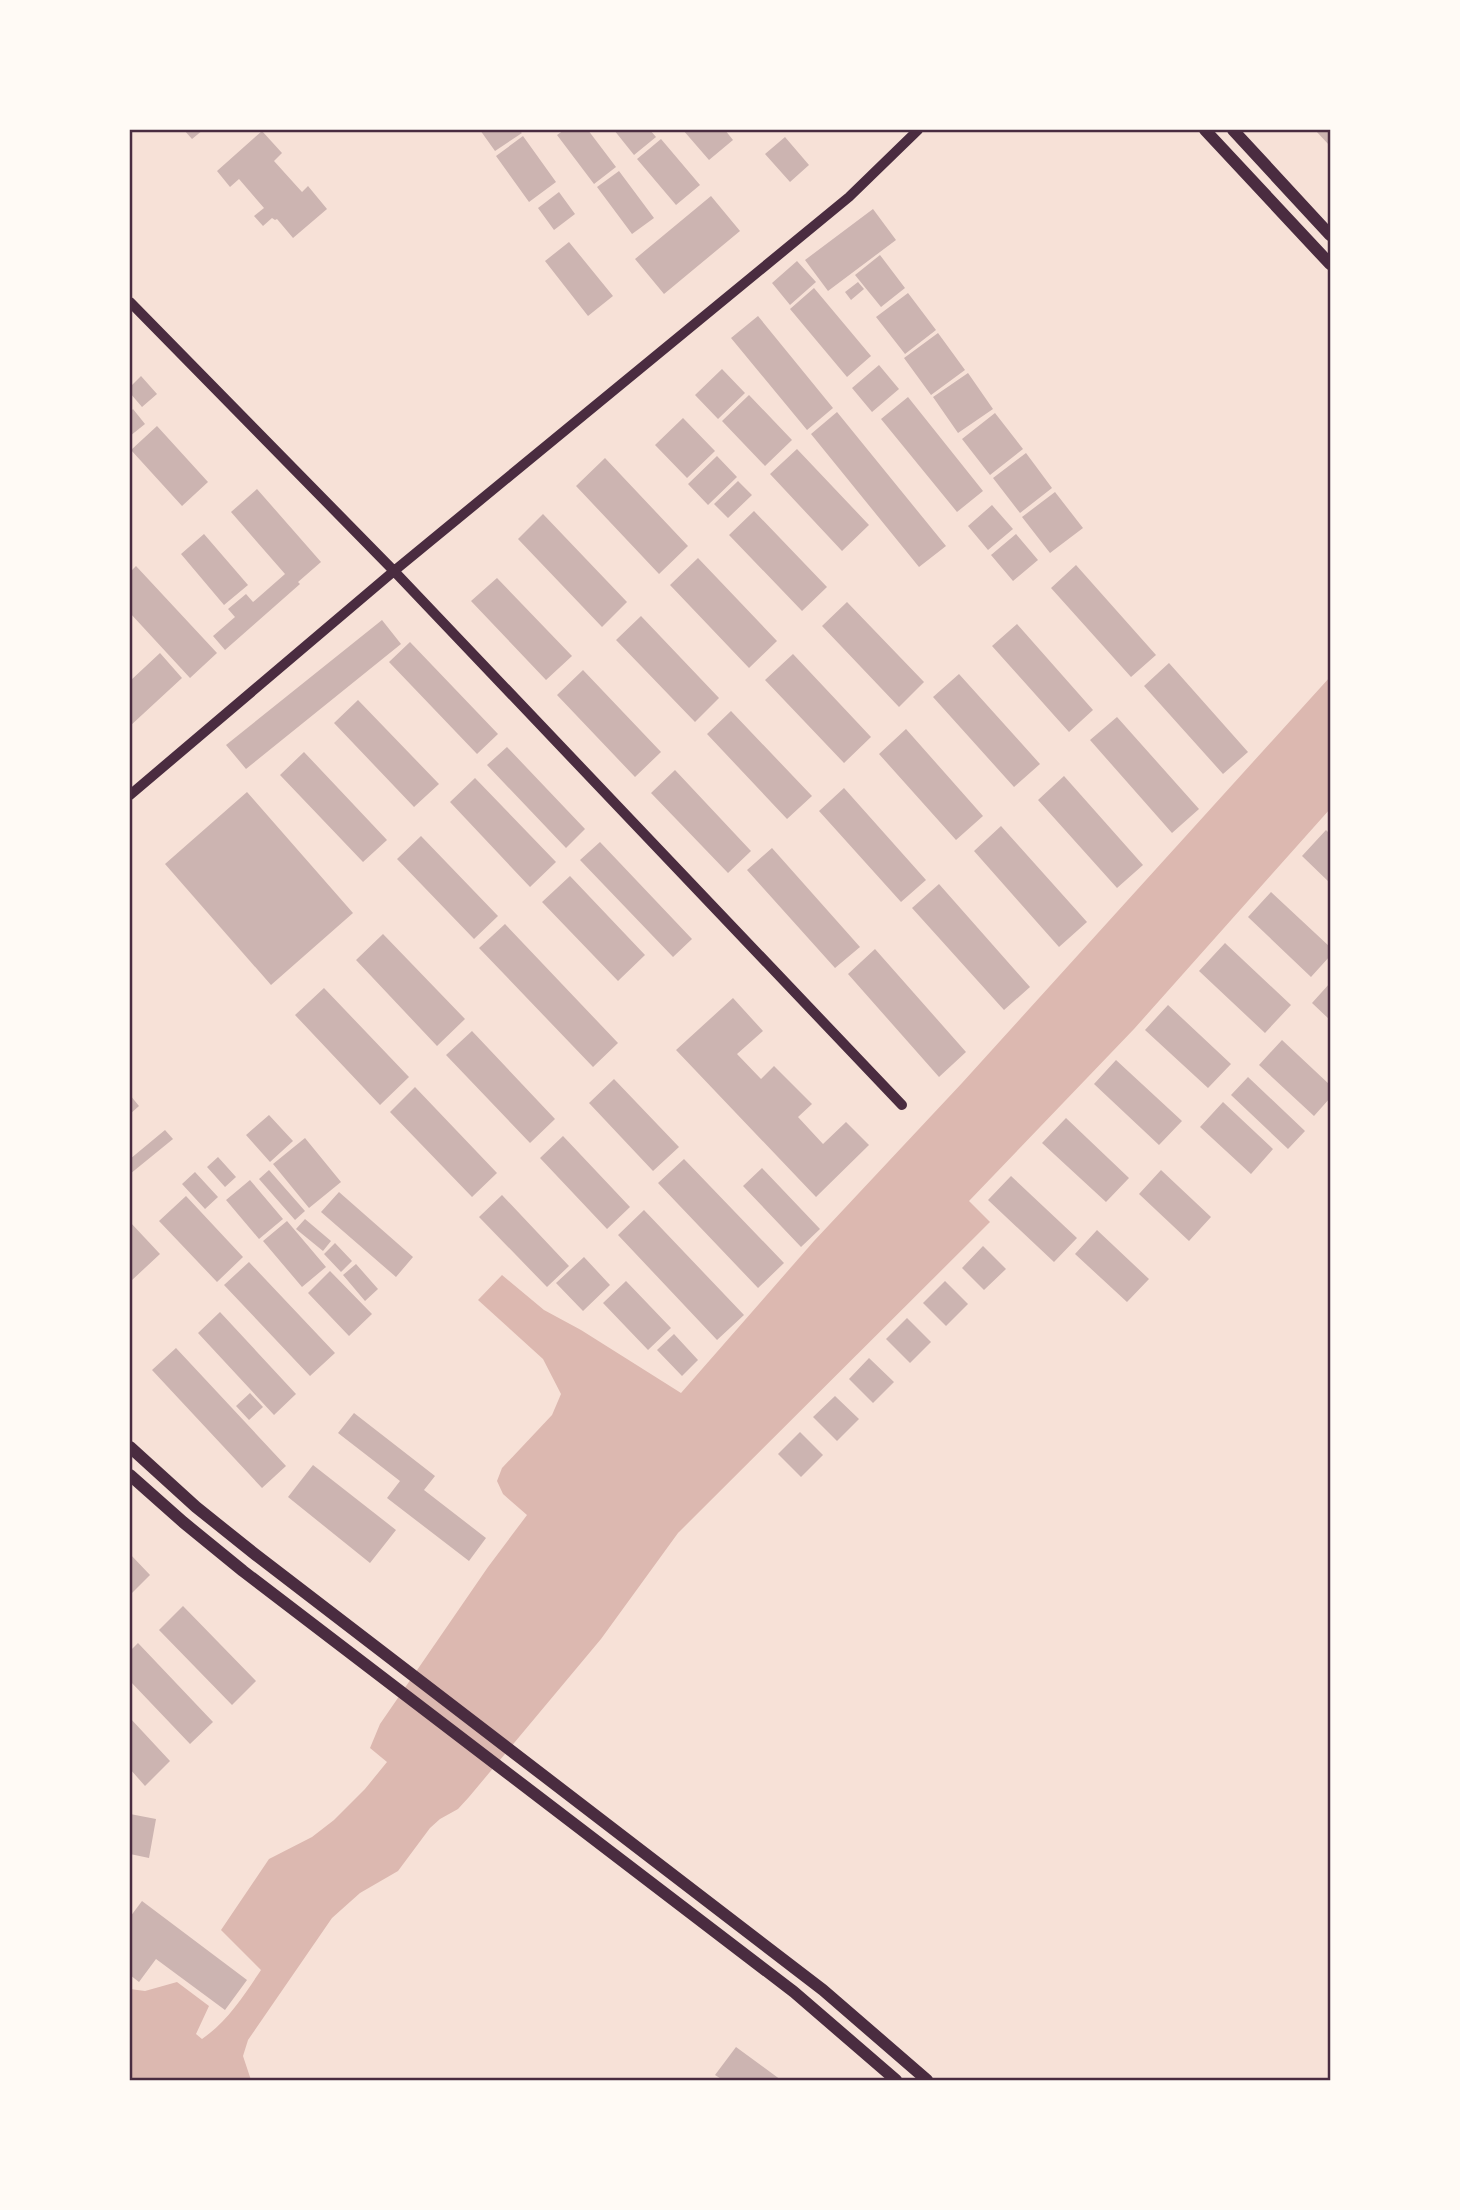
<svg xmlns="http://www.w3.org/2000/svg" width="1460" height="2210" font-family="'Varela Round',sans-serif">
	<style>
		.water { fill: #dcb8b0 }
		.building { fill: #ccb4b1 }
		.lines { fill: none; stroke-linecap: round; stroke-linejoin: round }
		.tertiary { stroke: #4a2c40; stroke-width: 10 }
		.secondary { stroke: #4a2c40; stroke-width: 12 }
		.primary { stroke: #4a2c40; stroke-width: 12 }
		.neatline { fill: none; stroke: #4a2c40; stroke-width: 2.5 }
	</style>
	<rect width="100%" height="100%" fill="#f7e1d7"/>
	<path class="water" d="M1330,677v132l-196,220 -165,172 21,21 -312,311 -77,106 -132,158 -11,12 -18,10 -10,9 -32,43 -38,22 -28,25 -84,122 -5,16 8,24h-121v-91l15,2 32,-9 32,24 -13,28 6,5c26,-18 42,-44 59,-69l-40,-40 48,-71 43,-22 22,-17 31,-31 22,-27 -17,-14 10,-24 108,-157 39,-52 -24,-21 -6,-13 5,-13 50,-53 9,-21 -18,-35 -65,-59 24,-25 42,35 37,20 100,63 133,-152 148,-158z"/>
	<path class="building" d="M184,130h19l-11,9z
		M480,130h39l3,3 -27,18z
		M564,130h24l28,37 -22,17 -37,-49z
		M614,130h36l6,7 -22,18z
		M683,130h42l8,10 -24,20z
		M1315,130h15v16z
		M262,131l20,22 -8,8 28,31 6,-6 19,23 -34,29 -16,-19 -2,1 -3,-2 -9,8 -9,-10 10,-8 -25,-29 -9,8 -13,-16z
		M523,136l33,46 -27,20 -33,-46z
		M785,137l24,28 -19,17 -25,-28z
		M661,139l39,46 -24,20 -39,-46z
		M619,171l35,47 -22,16 -35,-47z
		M559,192l16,22 -21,16 -16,-22z
		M711,196l29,35 -76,63 -29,-35z
		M873,209l23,31 -68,51 -23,-31z
		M569,242l44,54 -25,20 -43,-55z
		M880,255l25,33 -24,19 -26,-32z
		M797,261l19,21 -26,23 -18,-22z
		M858,282l6,7 -13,11 -6,-8z
		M814,288l57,68 -24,21 -57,-68z
		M908,293l28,37 -31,24 -29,-37z
		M758,316l75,92 -26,22 -76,-92z
		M938,333l27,37 -34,25 -27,-37z
		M879,365l20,24 -27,23 -20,-24z
		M722,369l23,24 -27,26 -23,-24z
		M968,373l25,36 -35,24 -25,-36z
		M141,376l16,18 -15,13 -12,-14v-6z
		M749,395l43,45 -27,26 -43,-45z
		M908,397l75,94 -26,21 -76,-93z
		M133,409l12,15 -15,12v-24z
		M837,412l109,134 -27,21 -108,-133z
		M995,413l28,36 -33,26 -28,-36z
		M683,418l32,33 -28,27 -32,-33z
		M157,426l51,56 -26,24 -51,-56z
		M797,449l72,76 -27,26 -72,-77z
		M1026,453l26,35 -32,25 -27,-35z
		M717,456l20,21 -29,28 -20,-21z
		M605,458l83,88 -29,28 -83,-88z
		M738,481l14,14 -24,23 -14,-14z
		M257,489l64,73 -23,20 2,2 -75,66 -12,-14 22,-19 -7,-8 18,-15 7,8 32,-28 -54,-62z
		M1055,492l28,36 -33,25 -28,-36z
		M992,505l21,24 -25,21 -20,-24z
		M754,511l73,76 -25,24 -73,-76z
		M543,514l84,88 -25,25 -84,-88z
		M204,534l44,51 -24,20 -43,-51z
		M1016,534l22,26 -25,21 -22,-26z
		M698,558l79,83 -28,27 -79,-83z
		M1076,565l80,90 -25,22 -80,-89z
		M136,566l81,87 -27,25 -60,-65v-41z
		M497,578l75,78 -26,24 -75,-79z
		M847,602l77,80 -25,25 -77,-81z
		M641,616l78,82 -24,24 -79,-82z
		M382,620l19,24 -155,125 -20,-24z
		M1017,624l76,86 -24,22 -77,-86z
		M410,642l88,92 -21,20 -88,-92z
		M160,653l22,25 -52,48v-45z
		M793,654l78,83 -27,26 -79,-83z
		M1169,663l79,89 -25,22 -79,-88z
		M583,670l78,82 -26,25 -78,-82z
		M959,674l81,90 -26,23 -81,-90z
		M358,700l81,84 -25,23 -80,-84z
		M731,711l81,85 -25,23 -80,-85z
		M1117,717l82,92 -27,24 -82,-93z
		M906,729l77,87 -27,24 -77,-86z
		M507,747l78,82 -19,19 -79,-83z
		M304,752l83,88 -24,22 -83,-87z
		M675,770l76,81 -23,22 -77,-80z
		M1064,776l79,89 -26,23 -79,-88z
		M475,778l81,84 -26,25 -80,-85z
		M844,788l82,92 -25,22 -82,-91z
		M247,792l106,121 -82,72 -106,-121z
		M1001,826l86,96 -28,25 -85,-96z
		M1326,830l4,4v49l-28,-27z
		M421,836l77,80 -24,23 -77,-80z
		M600,842l92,97 -19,18 -93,-97z
		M772,848l88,99 -25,21 -88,-98z
		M570,876l75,79 -27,26 -76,-79z
		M939,884l91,103 -26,23 -92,-102z
		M1271,892l59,55v9l-19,21 -63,-60z
		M505,924l113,119 -25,24 -114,-119z
		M383,934l82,85 -28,27 -81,-86z
		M1225,943l66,62 -26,28 -66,-62z
		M875,949l91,103 -27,25 -91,-103z
		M1330,983v37l-18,-17z
		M324,988l85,89 -29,28 -85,-90z
		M733,998l30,33 -26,23 24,25 13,-13 38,38 -14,13 25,27 23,-22 23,23 -53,52 -140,-147z
		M1168,1005l63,59 -23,24 -63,-58z
		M472,1031l83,88 -25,24 -84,-88z
		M1282,1040l48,45v13l-16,18 -55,-51z
		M1116,1060l66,61 -23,24 -65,-61z
		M1248,1077l57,54 -17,18 -57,-54z
		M614,1079l65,68 -26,24 -64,-68z
		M415,1087l82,86 -25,24 -82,-85z
		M130,1095l9,11 -9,8z
		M1223,1102l50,47 -22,25 -51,-47z
		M269,1115l24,26 -23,21 -24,-27z
		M1066,1118l63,60 -23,24 -64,-59z
		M165,1130l8,9 -43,35v-15z
		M563,1136l67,71 -23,22 -67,-71z
		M305,1138l36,44 -32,26 -36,-44z
		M218,1157l18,20 -11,10 -18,-20z
		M684,1159l100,104 -26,25 -100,-105z
		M762,1168l58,61 -19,18 -58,-61z
		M269,1170l36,41 -10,9 -36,-41z
		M1161,1170l50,47 -22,24 -50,-47z
		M195,1172l23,25 -13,12 -23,-25z
		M1011,1176l66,62 -23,24 -66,-62z
		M250,1180l33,39 -24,20 -33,-39z
		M339,1192l74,65 -17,20 -75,-65z
		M502,1195l67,71 -22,21 -68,-70z
		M186,1196l57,61 -26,25 -58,-61z
		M644,1210l100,105 -27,25 -99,-105z
		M305,1219l26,22 -8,10 -27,-22z
		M287,1221l39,46 -24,20 -39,-46z
		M130,1222l30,32 -29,27 -1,-2z
		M1097,1230l52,49 -22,23 -52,-48z
		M335,1243l17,18 -11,11 -17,-18z
		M983,1246l23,23 -22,21 -22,-22z
		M584,1257l26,28 -27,26 -27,-28z
		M249,1262l86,91 -25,23 -86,-91z
		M356,1264l22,25 -13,12 -22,-26z
		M330,1271l42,43 -23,22 -41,-43z
		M626,1281l45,47 -23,22 -45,-47z
		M945,1281l23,23 -22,22 -23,-23z
		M220,1312l76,82 -22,21 -76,-82z
		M907,1318l24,24 -21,21 -24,-24z
		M674,1334l24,26 -16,16 -25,-26z
		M176,1348l110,118 -24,22 -110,-118z
		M869,1358l25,24 -21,21 -24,-24z
		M250,1393l13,14 -14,13 -13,-14z
		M835,1396l24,23 -22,22 -24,-24z
		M354,1413l81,63 -11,14 62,48 -17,23 -82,-63 13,-17 -62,-48z
		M800,1432l23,23 -22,22 -23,-23z
		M313,1465l83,65 -26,33 -82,-66z
		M130,1554l20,21 -20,20z
		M183,1606l73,75 -24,24 -73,-75z
		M138,1643l75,79 -23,22 -60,-63v-30z
		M130,1718l40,43 -25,25 -15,-17z
		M130,1814l26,5 -7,39 -19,-4z
		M142,1901l105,79 -22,30 -69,-51 -17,23 -9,-7v-58z
		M736,2047l45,33h-58l-8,-5z"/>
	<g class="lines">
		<path class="tertiary" d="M130,302l264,269 508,534
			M130,795l264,-224 455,-374 69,-67"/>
		<path class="secondary" d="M130,1447l66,60 60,48 567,435 104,90
			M130,1475l53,47 60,49 551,421 102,88"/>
		<path class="primary" d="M1205,130l125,134
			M1233,130l97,105"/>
	</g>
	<rect width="1460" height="2210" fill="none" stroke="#fffaf5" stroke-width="262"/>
	<rect x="131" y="131" width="1198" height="1948" class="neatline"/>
</svg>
